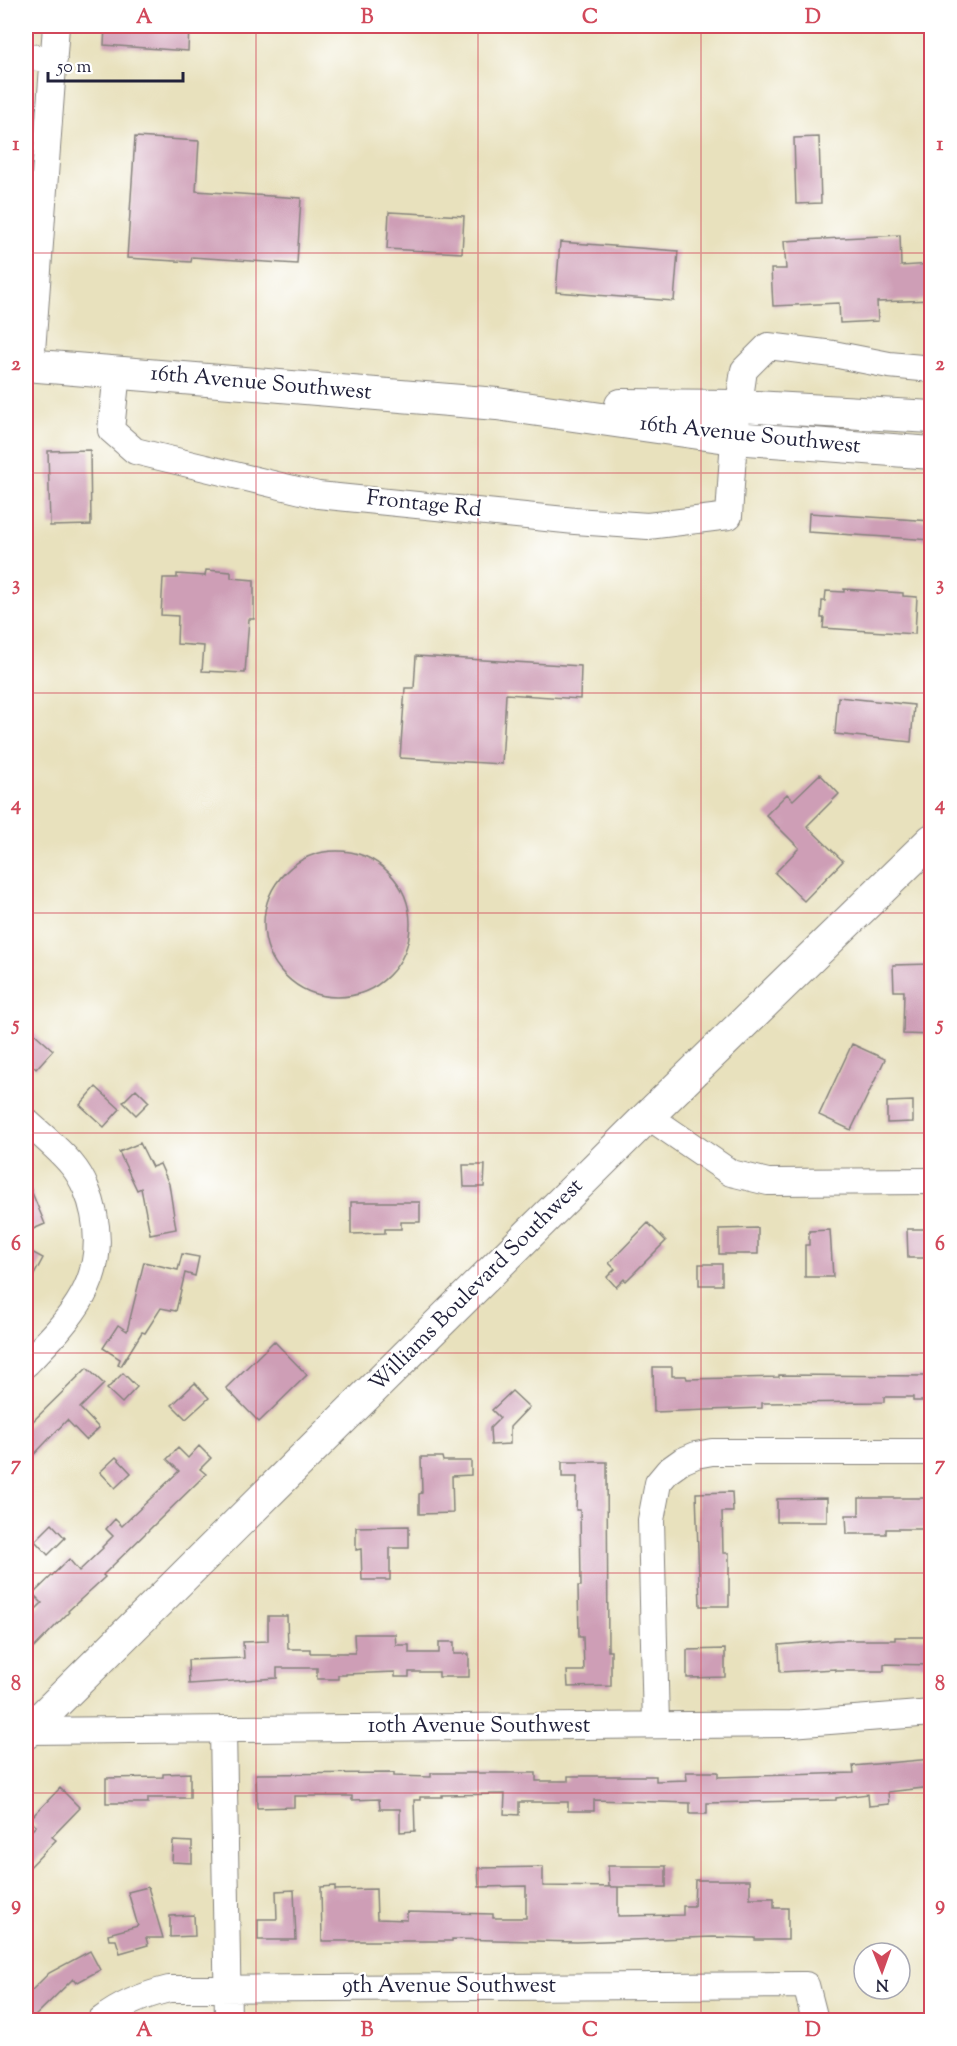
<svg xmlns="http://www.w3.org/2000/svg" width="957" height="2046" font-family="'Sorts Mill Goudy',serif">
	<style>
		.building { fill: #ce9eb6 }
		.lines { fill: none; stroke-linecap: round; stroke-linejoin: round }
		.minor-casing { stroke: #85827c; stroke-width: 28 }
		.major-casing { stroke: #85827c; stroke-width: 34 }
		.minor { stroke: #fff; stroke-width: 26 }
		.major { stroke: #fff; stroke-width: 32 }
		.grid { fill: none; stroke: #d1495b; stroke-width: 1.5; stroke-opacity: 0.55 }
		.labels { text-anchor: middle; dominant-baseline: central; stroke-width: 4.5; stroke-linejoin: round; paint-order: stroke }
		.street-label { font-size: 22px; fill: #22223b; stroke: #fff }
		.neatline { fill: none; stroke: #d1495b; stroke-width: 2 }
		.grid-label { font-size: 20px; text-anchor: middle; font-weight: bold; fill: #d1495b }
	</style>
	<rect width="100%" height="100%" fill="#fff"/>
	<filter id="ink" filterUnits="userSpaceOnUse"><feTurbulence type="fractalNoise" baseFrequency=".0167" numOctaves="2"/><feDisplacementMap in="SourceGraphic" scale="12" xChannelSelector="R" yChannelSelector="G"/><feConvolveMatrix kernelMatrix="1 2 1 2 8 2 1 2 1" color-interpolation-filters="sRGB"/></filter>
	<filter id="wash" filterUnits="userSpaceOnUse"><feTurbulence type="fractalNoise" baseFrequency=".008" numOctaves="4" result="noise"/><feDisplacementMap in="SourceGraphic" scale="24" xChannelSelector="R" yChannelSelector="G"/><feGaussianBlur stdDeviation="1.35" result="paint"/><feColorMatrix in="noise" values="0 0 0 0 0 0 0 0 0 0 0 0 0 0 0 0 0 1.4 0 .05"/><feComposite in="paint" operator="in"/></filter>
	<g filter="url(#wash)">
		<rect width="100%" height="100%" fill="#e8e1bd"/>
		<g id="blocks">
			<path class="building" d="M105,26h84l-1,25 -84,-6z
				M135,137l64,4 -3,50 105,7 -4,66 -105,-7 -1,5 -64,-4z
				M819,137l2,66 -25,1 -2,-66z
				M389,212l75,4 -2,37 -75,-4z
				M900,235l1,31 31,-2v36l-55,2 1,19 -38,2 -1,-20 -66,3 -2,-37h15l-2,-28z
				M560,242l118,9 -4,50 -118,-9z
				M90,450l1,75 -41,1 -2,-75z
				M809,513l123,8v19l-124,-8z
				M206,570l25,2v6l23,2v39h-5l-4,54 -43,-2 2,-25 -27,-2 1,-28 -17,-1 2,-37h14v-4l28,2z
				M844,589l59,4v3l14,1 -2,37 -92,-6 1,-10h-3l1,-17h3l1,-10 18,1z
				M416,656l165,10 -1,33 -74,-5 -4,70 -102,-6 5,-70h9z
				M838,697l76,8 -3,37 -76,-8z
				M820,774l19,20 -32,32 36,35 -39,40 -29,-28 24,-25 -33,-33 21,-21 6,6z
				M264 924a73 73 0 1 1 146 0a73 73 0 1 1-146 0Z
				M932,964v71l-29,-1 1,-43h-10l-1,-26z
				M26,1026l27,24 -17,19 -10,-10z
				M852,1044l33,15 -34,71 -32,-15z
				M96,1087l24,22 -16,18 -24,-22z
				M136,1089l13,13 -13,13 -13,-13z
				M913,1101v21l-26,1v-21z
				M140,1143l12,24 8,-3 9,20 7,45 -26,5 -9,-46 -4,2 -18,-38z
				M463,1165h22l-1,22h-20z
				M26,1178l19,46 -19,8z
				M351,1202h69v20h-19v7h-16v4l-34,1z
				M648,1223l18,18 -40,40 -2,-2 -8,8 -9,-10 8,-8 -6,-6z
				M758,1228v26h-39v-25z
				M907,1229h25v29h-24z
				M830,1230l3,47h-28v-32h4v-14z
				M26,1249l17,9 -17,32z
				M182,1254l17,3 -4,19 -10,-3 -9,38 -15,-3 -16,25 -3,-1 -21,34 -3,-1 2,-6 -17,-11 15,-23 9,6 17,-69 34,8z
				M699,1264h23v21h-23z
				M274,1341l33,34 -48,47 -33,-34z
				M653,1367h19v9h14l1,3 92,-2v-2l153,1v25h-19v-4h-29v5l-122,1v5l-108,4z
				M87,1368l17,16 -24,24 19,20 -13,12 -19,-20 -41,43v-35z
				M123,1373l14,14 -15,16 -15,-14z
				M195,1383l14,15 -23,21 -14,-14z
				M512,1391l17,16 -19,20v17l-19,1 -1,-17 10,-10 -8,-8z
				M199,1446l12,12 -11,11 6,5 -103,101 2,2 -37,34 1,1 -43,44v-29l6,-6 -4,-4 14,-14 -9,-9 36,-35 10,12 24,-23 -1,-1 11,-11 -7,-7 9,-10 7,7 57,-55 -12,-12 11,-11 10,10z
				M116,1457l15,16 -16,15 -15,-16z
				M421,1457h21l1,4h28v14l-19,1 1,37 -34,1v-20l3,-1z
				M562,1462h45l1,189h3v35l-43,1 -1,-16h17l-1,-34h-4l-1,-51h3l-1,-76h-4l1,-33h-15z
				M732,1492l1,20h-11l1,41h6v53h-29l-4,-113z
				M827,1498v24h-50v-23z
				M859,1498h73v31h-46v5h-39l-1,-19h13z
				M52,1524l13,14 -17,17 -13,-14z
				M409,1526v22h-19v32h-28l-1,-31 -5,1v-23z
				M268,1616h19l1,33h22v4h45l-1,-19h41l1,11h13v8h30v-11h15v12h15v23h-30v-5h-30v5h-14v-5l-49,2v1h-8v4h-21v-11h-40v10l-88,6 -1,-24 56,-2 -1,-16 25,-1z
				M895,1637h37v28l-48,-1v7h-48v-2l-56,3 -1,-27 58,-5h58z
				M725,1649v28l-38,1v-28z
				M932,1759v28l-44,5 1,12 -20,2 -1,-12 -32,4v2l-129,3v11h-17v-11l-96,-3v11h-26v-9h-49v13l-15,-1 1,-20 -63,1v2h-22v3h-6l1,31 -15,1v-23h-20l-1,-10 -27,1v-4h-58v11l-37,1 -1,-34 138,-1v3l37,1v-4h105v8h32v-5h88v5l31,-1 -1,-8h32v5l136,-4 -1,-7z
				M190,1773v25h-42v5h-42v-25l57,-1v-3z
				M60,1788l20,20 -28,29 4,3 -30,31v-38h3l7,-7 -7,-6z
				M173,1841l19,1v21l-20,-1z
				M608,1866h58v21h-57z
				M543,1867v19l75,1v29l65,-1v-9h11l1,-26h55v18h24v10h14v32h-33v-2l-42,-1 -136,5 -125,-3v2h-130l-1,-54 14,-1v4l41,-1 1,30 30,1v-8l86,2v4h33v-32l-47,1 -1,-19z
				M148,1887l15,51h-17l2,7 -28,8 -4,-13h-7l-1,-6 30,-8 -10,-34z
				M294,1890l2,50h-38v-21h19l-1,-28z
				M194,1915l1,21 -25,1v-21z
				M90,1951l10,19 -24,13 -3,-4 -42,41h-5v-24l23,-23z"/>
		</g>
	</g>
	<g filter="url(#ink)">
		<use href="#blocks" fill-opacity="0" stroke="#85827c" stroke-width="1.5"/>
		<g class="lines">
			<defs>
				<path id="minor" d="M26,57l28,2
					M31,365l25,-339
					M117,372l-6,58 24,21 183,44 257,26 73,5 81,-10 5,-78 10,-68 24,-24 65,8 56,11 43,4
					M648,1116l83,57 37,9 164,-1
					M26,1121c15,14 33,28 46,44 11,13 19,33 22,49 14,68 -24,105 -68,150
					M656,1725l-5,-205 7,-37 10,-12 14,-10 14,-6 16,-3h220
					M223,1729l5,291
					M26,1731l765,-7 141,-11
					M101,2020c21,-16 43,-25 68,-31l637,-4 9,35"/>
				<path id="major" d="M26,365l471,39 237,34 198,15
					M621,405l118,1 193,11
					M26,1733l622,-617 284,-276"/>
			</defs>
			<use href="#minor" class="minor-casing"/>
			<use href="#major" class="major-casing"/>
			<use href="#minor" class="minor"/>
			<use href="#major" class="major"/>
		</g>
	</g>
	<path class="grid" d="M256,26v1994M478,26v1994M701,26v1994M26,253h906M26,473h906M26,693h906M26,913h906M26,1133h906M26,1353h906M26,1573h906M26,1793h906"/>
	<g class="labels">
		<g class="street-label">
			<text transform="translate(261 384) rotate(5)">16th Avenue Southwest</text>
			<text transform="translate(750 436) rotate(6)">16th Avenue Southwest</text>
			<text transform="translate(424 505) rotate(6)">Frontage Rd</text>
			<text transform="translate(477 1286) rotate(-45)">Williams Boulevard Southwest</text>
			<text x="479" y="1727">10th Avenue Southwest</text>
			<text x="449" y="1987">9th Avenue Southwest</text>
		</g>
	</g>
	<rect width="957" height="2046" fill="none" stroke="#fff" stroke-width="66"/>
	<g transform="translate(882 1971) rotate(179)"><circle r="28" fill="#ffffff" stroke="#a7a7b1" stroke-width="1.5"/>
	<path d="M0-4.5L10 22L0 15L-10 22Z" fill="#d1495b"/>
	<text y="-9" font-size="16" font-weight="bold" text-anchor="middle" fill="#22223b">N</text>
	</g>
	<path d="M48 72v9h135v-9" fill="none" stroke="#22223b" stroke-width="3"/>
	<text x="57" y="72" font-size="18" fill="#22223b" stroke="#ffffff" stroke-width="4.5" paint-order="stroke">50 m</text>
	<rect x="33" y="33" width="891" height="1980" class="neatline"/>
	<g class="grid-label">
		<text x="144" y="23">A</text>
		<text x="367" y="23">B</text>
		<text x="590" y="23">C</text>
		<text x="813" y="23">D</text>
		<text x="16" y="150">1</text>
		<text x="940" y="150">1</text>
		<text x="16" y="370">2</text>
		<text x="940" y="370">2</text>
		<text x="16" y="590">3</text>
		<text x="940" y="590">3</text>
		<text x="16" y="810">4</text>
		<text x="940" y="810">4</text>
		<text x="16" y="1030">5</text>
		<text x="940" y="1030">5</text>
		<text x="16" y="1250">6</text>
		<text x="940" y="1250">6</text>
		<text x="16" y="1470">7</text>
		<text x="940" y="1470">7</text>
		<text x="16" y="1690">8</text>
		<text x="940" y="1690">8</text>
		<text x="16" y="1910">9</text>
		<text x="940" y="1910">9</text>
		<text x="144" y="2036">A</text>
		<text x="367" y="2036">B</text>
		<text x="590" y="2036">C</text>
		<text x="813" y="2036">D</text>
	</g>
</svg>
